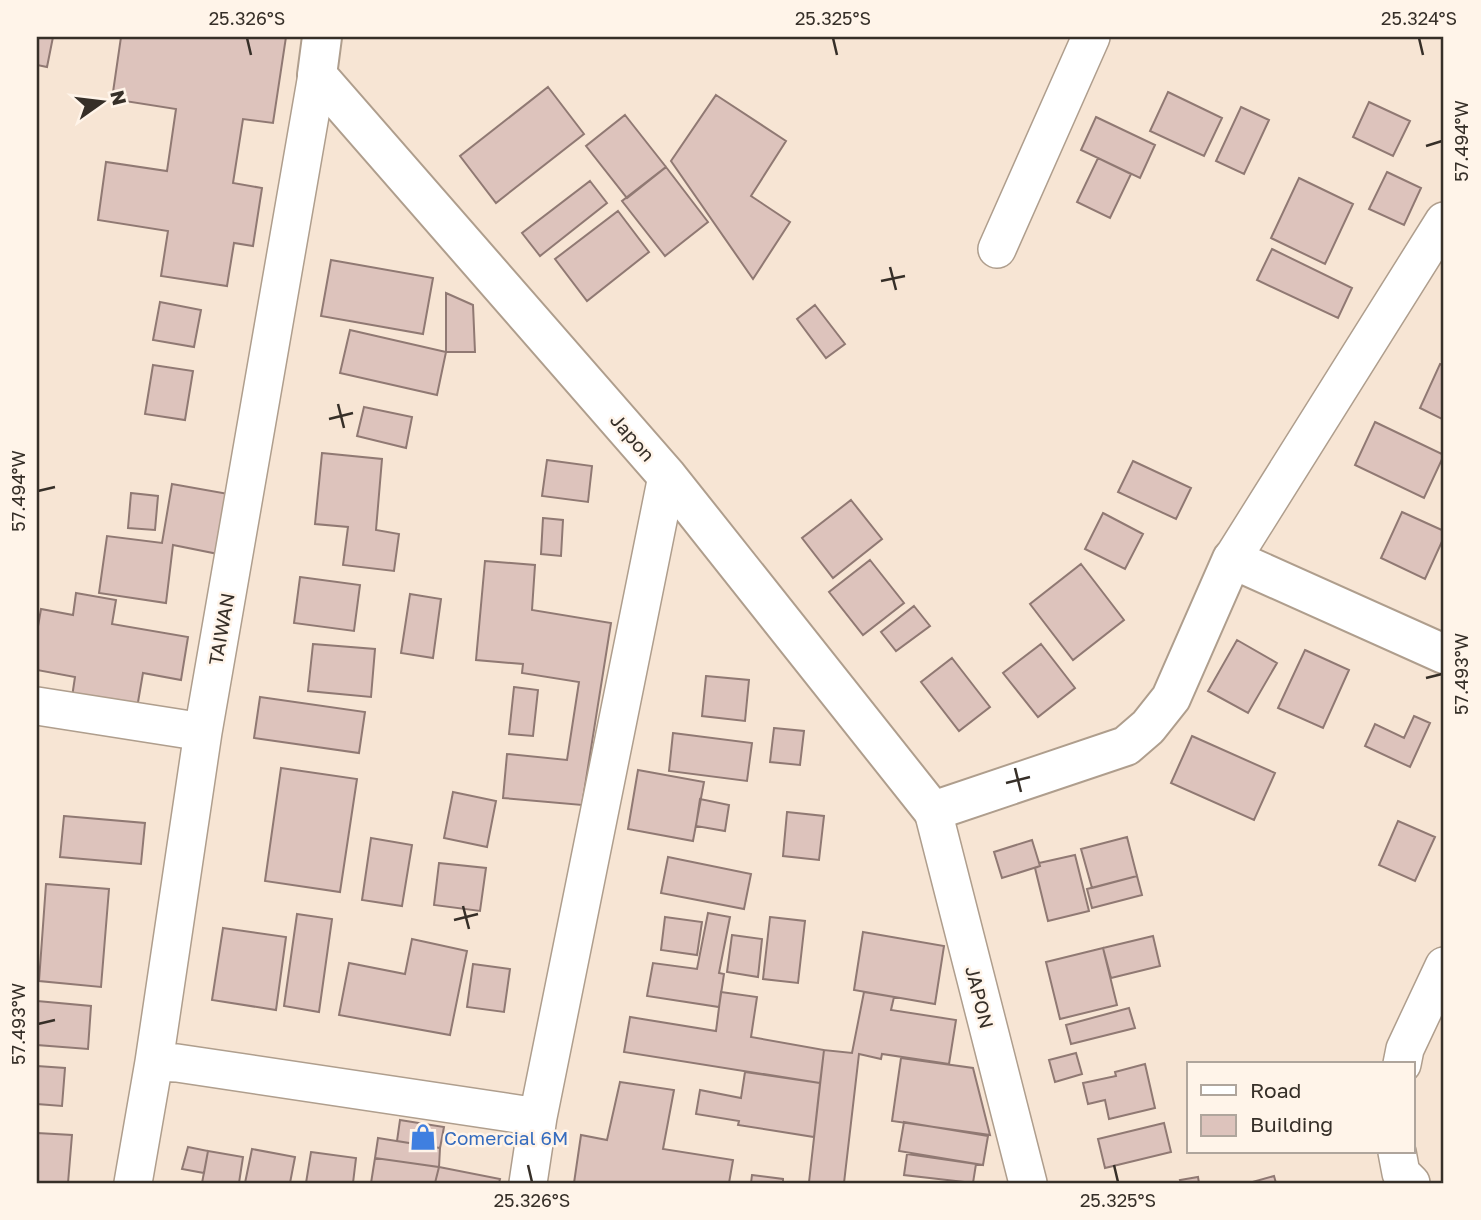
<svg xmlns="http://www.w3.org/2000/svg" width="1481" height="1220" font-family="'Golos Text',sans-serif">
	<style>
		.building { fill: #ddc3bc; stroke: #907973; stroke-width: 2 }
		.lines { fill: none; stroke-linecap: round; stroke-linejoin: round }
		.street-casing { stroke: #af9e8d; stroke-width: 40 }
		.secondary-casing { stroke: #af9e8d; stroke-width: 42 }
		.street { stroke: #fff; stroke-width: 37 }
		.secondary { stroke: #fff; stroke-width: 38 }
		.ticks { fill: none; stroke: #362f28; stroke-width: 2.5 }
		.labels { text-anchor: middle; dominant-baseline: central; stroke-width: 5; stroke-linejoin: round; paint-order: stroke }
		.street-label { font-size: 19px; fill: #362f28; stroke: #fff4e9 }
		.shop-label { font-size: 19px; fill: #366cbe; stroke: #fff4e9; text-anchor: start }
		.neatline { fill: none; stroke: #362f28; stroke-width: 2.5 }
		.ticks-label { font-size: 18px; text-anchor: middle; fill: #362f28 }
	</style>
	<rect width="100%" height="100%" fill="#f7e5d4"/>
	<path class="building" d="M37,37h16l-6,30 -10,-2z
		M121,37h165l-13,86 -30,-4 -10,64 29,5 -9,58 -19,-3 -7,43 -66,-10 7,-45 -70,-11 8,-58 61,9 9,-62 -64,-10z
		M548,87l36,47 -88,69 -36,-47z
		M1168,92l54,26 -18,38 -54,-25z
		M716,95l70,46 -35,55 39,26 -37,57 -82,-118z
		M1369,102l41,19 -17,35 -40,-19z
		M1241,107l28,13 -25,54 -28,-13z
		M625,115l41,52 -39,31 -41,-52z
		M1096,117l59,28 -15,33 -59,-28z
		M1098,158l33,16 -21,44 -33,-16z
		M666,167l42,55 -43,34 -43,-55z
		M1387,172l34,16 -17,37 -35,-16z
		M1299,178l54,26 -28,60 -54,-26z
		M590,181l17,22 -67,53 -18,-23z
		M618,211l31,41 -62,49 -32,-42z
		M1272,249l80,39 -14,30 -81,-38z
		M331,260l102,18 -10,56 -102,-18z
		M446,293l27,12 2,47h-29z
		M160,302l41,8 -7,37 -41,-7z
		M815,305l30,39 -19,14 -29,-39z
		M350,330l96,22 -9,43 -97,-22z
		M1440,364l4,2v54l-24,-12z
		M153,365l40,6 -8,49 -40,-6z
		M364,407l48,10 -6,31 -49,-12z
		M1375,422l69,33 -20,43 -69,-33z
		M322,453l60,6 -6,71 23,4 -5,37 -51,-6 5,-38 -33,-3z
		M547,460l45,6 -4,36 -46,-6z
		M1133,461l58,27 -15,31 -58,-27z
		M172,484l62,11 -11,60 -50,-10 -7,58 -67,-10 8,-57 55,7z
		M131,493l27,3 -3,34 -27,-2z
		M851,500l31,39 -49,39 -31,-40z
		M1402,512l42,19v6l-19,42 -44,-21z
		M1103,513l40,21 -18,35 -40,-20z
		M543,518l20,2 -2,36 -20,-2z
		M870,560l34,43 -41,32 -34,-43z
		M485,561l50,4 -3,45 79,13 -29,182 -79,-7 4,-44 60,6 12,-78 -57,-9 1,-9 -47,-4z
		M1081,564l43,56 -51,40 -43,-56z
		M300,577l60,8 -6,46 -60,-8z
		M76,593l40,7 -4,24 76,13 -7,43 -38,-7 -6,35 -65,-11 3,-20 -38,-7v-38l4,-23 32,6z
		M410,594l31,5 -8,59 -32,-5z
		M914,606l16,20 -34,25 -15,-19z
		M1237,640l40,23 -29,50 -40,-22z
		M313,644l62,5 -4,48 -63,-6z
		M1041,644l34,44 -37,29 -35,-44z
		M1305,650l44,20 -26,58 -45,-20z
		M952,658l38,49 -31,24 -38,-49z
		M706,676l43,4 -4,41 -43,-5z
		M514,687l24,3 -5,46 -24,-2z
		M260,697l105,15 -6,41 -105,-15z
		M1414,716l16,7 -20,44 -45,-21 10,-22 29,14z
		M774,728l30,3 -4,34 -30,-3z
		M673,733l79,10 -5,38 -78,-10z
		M1192,736l83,37 -21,47 -83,-37z
		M281,768l76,11 -17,113 -75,-11z
		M638,770l66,12 -11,59 -65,-12z
		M453,792l43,9 -9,46 -43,-9z
		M700,799l29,6 -4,26 -29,-5z
		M787,812l37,4 -5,44 -36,-4z
		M64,816l81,7 -4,41 -81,-7z
		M1398,821l37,16 -20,44 -36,-16z
		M1127,837l10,39 -45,12 -11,-39z
		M371,838l41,7 -10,61 -40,-6z
		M1032,840l8,26 -38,12 -8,-26z
		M1075,855l14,56 -41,10 -13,-53 5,-2 -1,-3z
		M668,857l83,17 -7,35 -83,-16z
		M439,863l47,5 -6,43 -46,-6z
		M1137,876l5,19 -50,13 -5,-19z
		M46,884l63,5 -8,98 -62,-6z
		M708,913l22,4 -11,56 5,1 -5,33 -72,-11 6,-33 44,6z
		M297,914l35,5 -13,93 -35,-6z
		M665,917l37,5 -5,33 -36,-5z
		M770,917l35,4 -7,62 -35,-4z
		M223,928l63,9 -10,73 -64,-10z
		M863,932l81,14 -9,58 -81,-14z
		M732,935l30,4 -4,38 -31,-5z
		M1153,936l7,30 -49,12 -8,-30z
		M412,939l55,12 -17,84 -111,-20 10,-52 56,11z
		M1103,948l14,57 -57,14 -14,-57z
		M473,964l37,5 -6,43 -37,-5z
		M721,992l36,5 -6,40 73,13 -4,33 -196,-31 6,-35 86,14z
		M864,992l30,5 -3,13 65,10 -7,44 -67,-10 -1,5 -22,-5 -15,129 -35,-1 15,-132 28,3z
		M37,1001l54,5 -3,43 -51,-4z
		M1129,1008l6,20 -64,16 -5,-19z
		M1076,1053l6,21 -27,8 -6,-22z
		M901,1058l72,10 17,67 -98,-14z
		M1145,1064l10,44 -46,11 -4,-19 -17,4 -5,-21 33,-7 -1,-4z
		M37,1066l28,2 -3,38 -25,-2z
		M745,1072l75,11 -6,54 -76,-12 1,-4 -43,-7 4,-24 41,8z
		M620,1082l54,8 -11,59 70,11 -4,23h-155l7,-48 26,5z
		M400,1120l44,7 -4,21 -43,-7z
		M904,1122l84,14 -5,29 -84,-14z
		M1164,1123l7,29 -66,16 -7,-29z
		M37,1133l35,2 -4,48h-31z
		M378,1138l62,10 -1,19 -64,-9z
		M188,1147l20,4 -4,22 -22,-4z
		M252,1149l43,8 -5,26h-45z
		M208,1151l35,6 -4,26h-37z
		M311,1152l45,6 -3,25h-47z
		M907,1154l69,10 -3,19 -69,-8z
		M375,1158l64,9 -4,16h-64z
		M439,1167l61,12 -1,4h-64z
		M752,1175l31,4v4h-32z
		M1274,1176l2,7h-27z
		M1198,1177l1,6h-18l-1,-3z"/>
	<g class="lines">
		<defs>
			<path id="street" d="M997,249l94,-212
				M1232,559l212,-338
				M37,706l166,26
				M933,811l95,372
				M154,1062l23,1 361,54
				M1402,1064l3,-15 39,-83
				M1397,1152l4,21 10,10
				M133,1183l21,-121 49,-330 114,-657
				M528,1183l10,-66 129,-641"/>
			<path id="secondary" d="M322,37l-5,38 350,401 266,335 193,-65 22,-19 23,-29 61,-139 212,95"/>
		</defs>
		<use href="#street" class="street-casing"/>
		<use href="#secondary" class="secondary-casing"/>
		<use href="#street" class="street"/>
		<use href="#secondary" class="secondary"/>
	</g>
	<path class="ticks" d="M247,38l4,17M833,38l4,17M1419,38l4,17M1426,146l16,-5M890,267l6,23M881,281l24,-5M338,404l6,24M329,419l24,-6M38,491l17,-4M1426,678l16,-4M1015,768l6,24M1006,783l24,-6M463,906l6,23M454,920l24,-6M38,1024l17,-4M528,1165l4,17M1114,1165l4,17"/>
	<defs>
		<symbol id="shop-bare" viewBox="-9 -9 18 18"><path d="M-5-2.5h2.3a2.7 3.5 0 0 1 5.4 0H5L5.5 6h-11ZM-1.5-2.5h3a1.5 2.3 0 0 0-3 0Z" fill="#3f7fe0" stroke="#fff4e9" stroke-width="2.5" paint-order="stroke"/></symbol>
	</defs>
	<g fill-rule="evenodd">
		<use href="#shop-bare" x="404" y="1118" width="38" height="38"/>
	</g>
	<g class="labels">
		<g class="street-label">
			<text transform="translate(633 437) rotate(49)">Japon</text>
			<text transform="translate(221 629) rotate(-80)">TAIWAN</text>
			<text transform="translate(980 997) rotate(76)">JAPON</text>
		</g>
		<g class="shop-label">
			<text x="444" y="1137">Comercial 6M</text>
		</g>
	</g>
	<rect width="1481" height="1220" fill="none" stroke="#fff4e9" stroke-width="77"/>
	<rect x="1187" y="1062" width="228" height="91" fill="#fff4e9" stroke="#afa59c" stroke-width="2"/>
	<rect x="1201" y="1085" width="35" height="10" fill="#ffffff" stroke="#afa59c" stroke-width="2"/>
	<text x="1250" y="1098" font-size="21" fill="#362f28">Road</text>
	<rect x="1201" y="1115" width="35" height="21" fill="#ddc3bc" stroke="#afa59c" stroke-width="2"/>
	<text x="1250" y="1132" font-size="21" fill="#362f28">Building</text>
	<g transform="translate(102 102) rotate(76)" stroke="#fff4e9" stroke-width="5" paint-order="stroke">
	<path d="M0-5L12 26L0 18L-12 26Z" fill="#362f28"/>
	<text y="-10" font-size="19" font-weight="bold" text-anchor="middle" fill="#362f28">N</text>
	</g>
	<rect x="38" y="38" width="1404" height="1144" class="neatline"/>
	<g class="ticks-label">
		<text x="247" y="25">25.326°S</text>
		<text x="833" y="25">25.325°S</text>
		<text x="1419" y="25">25.324°S</text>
		<text transform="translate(1462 141) rotate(-90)" y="6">57.494°W</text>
		<text transform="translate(19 491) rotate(-90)" y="6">57.494°W</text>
		<text transform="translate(1462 674) rotate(-90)" y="6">57.493°W</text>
		<text transform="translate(19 1024) rotate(-90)" y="6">57.493°W</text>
		<text x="532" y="1207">25.326°S</text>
		<text x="1118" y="1207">25.325°S</text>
	</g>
</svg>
